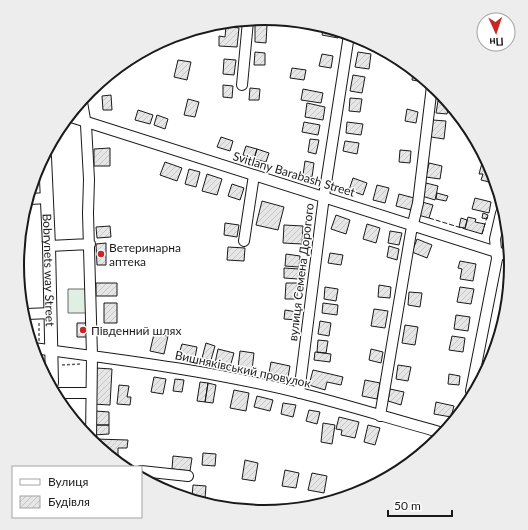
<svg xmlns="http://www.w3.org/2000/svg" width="528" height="530" font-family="Lato,sans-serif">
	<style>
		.park { fill: #e0efe3; stroke: #6a6a6a }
		.building { fill: url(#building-hatch); stroke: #1a1a1a }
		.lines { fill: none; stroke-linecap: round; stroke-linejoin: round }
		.minor-casing { stroke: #1a1a1a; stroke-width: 12 }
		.major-casing { stroke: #1a1a1a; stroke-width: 14 }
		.path { stroke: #5f5f5f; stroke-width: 1.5; stroke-dasharray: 3 2; stroke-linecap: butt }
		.minor { stroke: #fff; stroke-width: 10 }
		.major { stroke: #fff; stroke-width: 12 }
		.fence { stroke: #1a1a1a; stroke-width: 1; stroke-dasharray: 5 2; stroke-linecap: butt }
		.poi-dot { fill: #c62828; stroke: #fff; stroke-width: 1.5 }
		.labels { text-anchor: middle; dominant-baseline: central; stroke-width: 3; stroke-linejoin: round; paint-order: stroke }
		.street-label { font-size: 12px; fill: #1a1a1a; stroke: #fff }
		.poi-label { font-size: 12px; fill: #1a1a1a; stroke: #fff; text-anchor: start }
		.rim { fill: none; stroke: #1a1a1a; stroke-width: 2 }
	</style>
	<defs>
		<pattern id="building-hatch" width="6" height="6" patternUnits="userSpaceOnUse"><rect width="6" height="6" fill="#e6e6e6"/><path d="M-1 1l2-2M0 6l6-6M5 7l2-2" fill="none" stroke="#c5c5c5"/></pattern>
	</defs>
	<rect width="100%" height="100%" fill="#fff"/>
	<path class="park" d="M68,289h20v24h-20z"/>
	<path class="building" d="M255,25h12l-1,18 -11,-1z
		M226,26l13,2 -2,19 -18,-1v-10l6,1z
		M323,30l16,3 -1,5 -16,-3z
		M255,52l10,1v12h-11z
		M358,52l13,2 -2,15 -14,-2z
		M322,54l11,2 -2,12 -12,-2z
		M224,59l12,1 -2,15 -11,-1z
		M178,60l13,2 -4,18 -13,-3z
		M292,68l14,2 -2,10 -14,-2z
		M413,73l12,8 -1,1 -12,-2z
		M353,75l12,2 -3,16 -12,-2z
		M223,85l10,1 -1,12 -9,-1z
		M250,88l10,1 -1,11h-10z
		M303,89l20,4 -2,10 -20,-3z
		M111,95l1,15h-9l-1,-14z
		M350,98l12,1 -2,13 -11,-1z
		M188,99l11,3 -4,15 -11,-2z
		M438,101l9,2 2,2 -2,9 -11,-1z
		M307,103l18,4 -2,13 -18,-3z
		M407,109l11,3 -2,11 -11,-2z
		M138,110l15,5 -3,9 -15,-4z
		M157,115l11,4 -3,10 -11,-4z
		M433,120l13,1 -2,18 -13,-2z
		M304,122l16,3 -2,10 -16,-3z
		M347,122l16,2 -2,11 -15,-2z
		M221,137l12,4 -3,10 -13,-4z
		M310,139l9,1 -3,14 -8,-2z
		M345,141l14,2 -2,11 -14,-3z
		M246,146l11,3 -3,10 -11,-4z
		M110,148v18h-16v-17z
		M257,149l12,4 -3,9 -12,-3z
		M400,150l11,1 -1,12 -11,-1z
		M305,161l9,2 -2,14 -9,-2z
		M165,162l17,6 -5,13 -17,-6z
		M485,162l7,8 -3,12 -8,-2 2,-6h-4l3,-11 3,1z
		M429,163l13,3 -2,13 -14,-2z
		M189,169l11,3 -4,15 -11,-3z
		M207,174l15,5 -5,16 -15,-4z
		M353,178l14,5 -4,12 -14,-5z
		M426,183l12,3 -3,14 -13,-4z
		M232,184l12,4 -4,12 -12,-4z
		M377,185l12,3 -4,15 -12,-3z
		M437,193l11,3 -2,5 -10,-2z
		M399,194l15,4 -3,12 -15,-4z
		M475,198l16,4 -2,11 -17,-4z
		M262,201l22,6 -6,23 -22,-5z
		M422,202l11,3 -4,13 -11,-3z
		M483,213l5,2 -1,4 -5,-1z
		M336,215l14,5 -4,14 -15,-5z
		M468,217l8,2 -1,3 10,2 -3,10 -17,-5z
		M461,218l6,2 -2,8 -6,-1z
		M225,223l14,2 -2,12 -13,-2z
		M367,224l13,4 -4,15 -13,-4z
		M284,225l19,1 -1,18 -19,-1z
		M110,226l1,11 -14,1 -1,-11z
		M390,231l12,2 -3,12 -11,-2z
		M417,239l15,6 -5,13 -15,-6z
		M106,243v22h-9l-1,-21z
		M389,246l10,3 -2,11 -10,-3z
		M228,247l17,1 -1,13 -17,-1z
		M330,253l13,2 -2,10 -13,-2z
		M286,254l14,2 -1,11 -14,-1z
		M460,261l16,3 -3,17 -13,-2 2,-10 -4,-1z
		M284,268l15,1 -1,10 -14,-1z
		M507,269l3,1 -2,12 -3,-1z
		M96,283h21v13h-21z
		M286,283h11v16h-12z
		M379,285l12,2 -1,11 -12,-1z
		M325,287l13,2 -2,12 -12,-2z
		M460,287l14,2 -3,15 -14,-2z
		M409,292l13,1 -2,14 -12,-2z
		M104,303h13v20h-13z
		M323,303l15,2 -1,10 -15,-2z
		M374,309l14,2 -3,17 -14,-2z
		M285,310l12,2v8l-13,-1z
		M456,315l14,2 -2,14 -14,-2z
		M320,321l11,2 -2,13 -11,-2z
		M77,323h11v14h-11z
		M405,325l13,2 -3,18 -13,-2z
		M496,332h2l-3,11h-1z
		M154,334l14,2 -4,18 -14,-3z
		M452,336l13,2 -2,14 -14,-2z
		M318,340l10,1 -2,12 -9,-1z
		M206,343l9,3 -4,14 -9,-2z
		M182,344l15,3 -2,11 -16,-4z
		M218,349l16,4 -4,14 -15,-4z
		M371,349l12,3 -2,11 -12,-3z
		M240,351l14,2 -2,17 -14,-2z
		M315,352l16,2 -1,8 -16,-2z
		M271,362l19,4 -2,11 -19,-4z
		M398,365l13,2 -3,14 -12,-2z
		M96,368l16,1 -2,36 -17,-1z
		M313,370l30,7 -2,8 -14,-3 -2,8 -16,-5z
		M449,374l11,2 -1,9 -11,-1z
		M154,377l12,2 -3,15 -12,-2z
		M175,379l9,1 -2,12 -9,-1z
		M365,380l15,3 -3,16 -15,-3z
		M200,382l8,1 -3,19 -8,-1z
		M208,383l8,2 -3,18 -8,-1z
		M119,385l10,1 -2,11h4l-1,8 -13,-1z
		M390,389l14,3 -3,13 -13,-4z
		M234,390l15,3 -3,18 -16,-3z
		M257,396l16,4 -3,11 -16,-4z
		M436,402l18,4 -3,11 -17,-3z
		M283,403l13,2 -3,12 -12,-3z
		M309,410l11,2 -3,12 -11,-3z
		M96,411l13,1v13h-13z
		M339,417l20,5 -4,16 -14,-3 1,-5 -6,-1z
		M323,423l12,2 -3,19 -11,-2z
		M94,425h15v9l-15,1z
		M368,425l12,3 -5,17 -11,-3z
		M95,439l33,1 -1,8h-9v7l-4,1 -19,-13z
		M203,453l13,1 -1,12 -13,-1z
		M173,456l19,2 -2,13 -18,-2z
		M245,460l13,3 -3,18 -13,-2z
		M285,470l14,3 -3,15 -14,-2z
		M312,473l15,3 -3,17 -16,-3z
		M193,485l13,1 -1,12 -13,-1z"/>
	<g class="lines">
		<defs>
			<path id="minor" d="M242,85l6,-64
				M82,102l4,23 3,54 -1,34 4,142 -1,85
				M71,117l438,139
				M35,176l11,-1
				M30,199l17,-1
				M244,241l10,-66
				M49,246l41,-2
				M27,314l24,-1
				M33,348c90,12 179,23 267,45 48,12 95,27 143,40
				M471,391l26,-132 -2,-20 6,-26
				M58,393h33
				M299,393l25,-197 25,-161
				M380,416l31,-184 7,-29 14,-117
				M141,471l47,5"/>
			<g id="major">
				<path id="s1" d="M45,157l4,89 3,137"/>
			</g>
		</defs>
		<use href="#minor" class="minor-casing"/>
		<use href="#major" class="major-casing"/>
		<path class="path" d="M505,265l6,2
			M39,341v-19
			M39,358v7
			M62,365l18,-1"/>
		<use href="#minor" class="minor"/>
		<use href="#major" class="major"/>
		<path class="fence" d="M429,218l36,11
			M482,234l5,-17
			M506,239l-1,4h1"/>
	</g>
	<g class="poi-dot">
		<circle cx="101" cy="254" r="4"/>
		<circle cx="83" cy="330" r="4"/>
	</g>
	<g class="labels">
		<g class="street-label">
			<text transform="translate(294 174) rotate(17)">Svitlany Barabash Street</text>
			<text stroke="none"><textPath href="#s1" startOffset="113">Bobrynets way Street</textPath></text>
			<text transform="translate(301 272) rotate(-83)">вулиця Семена Дорогого</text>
			<text transform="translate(243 369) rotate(12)">Вишняківський провулок</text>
		</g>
		<g class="poi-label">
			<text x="109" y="247">Ветеринарна<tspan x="109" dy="14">аптека</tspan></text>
			<text x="91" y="330">Південний шлях</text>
		</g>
	</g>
	<path d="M0 0H528V530H0ZM24 265a240 240 0 1 1 480 0a240 240 0 1 1-480 0Z" fill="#ededed" fill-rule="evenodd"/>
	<path class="rim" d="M24 265a240 240 0 1 1 480 0a240 240 0 1 1-480 0Z"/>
	<rect x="12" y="466" width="130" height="52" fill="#ffffff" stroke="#a3a3a3"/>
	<rect x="20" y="479" width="20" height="6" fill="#ffffff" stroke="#a3a3a3"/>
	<text x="48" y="486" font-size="12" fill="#1a1a1a">Вулиця</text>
	<rect x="20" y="496" width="20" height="12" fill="url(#building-hatch)" stroke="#a3a3a3"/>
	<text x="48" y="506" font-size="12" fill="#1a1a1a">Будівля</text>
	<g transform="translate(496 32) rotate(177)"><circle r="19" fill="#ffffff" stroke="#a3a3a3"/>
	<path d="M0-3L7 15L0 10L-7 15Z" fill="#c62828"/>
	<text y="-6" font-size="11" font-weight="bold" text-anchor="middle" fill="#1a1a1a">Пн</text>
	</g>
	<path d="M388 510v6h64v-6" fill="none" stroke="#1a1a1a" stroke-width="2"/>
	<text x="394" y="510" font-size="12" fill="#1a1a1a" stroke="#ffffff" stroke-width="3" paint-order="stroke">50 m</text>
</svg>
